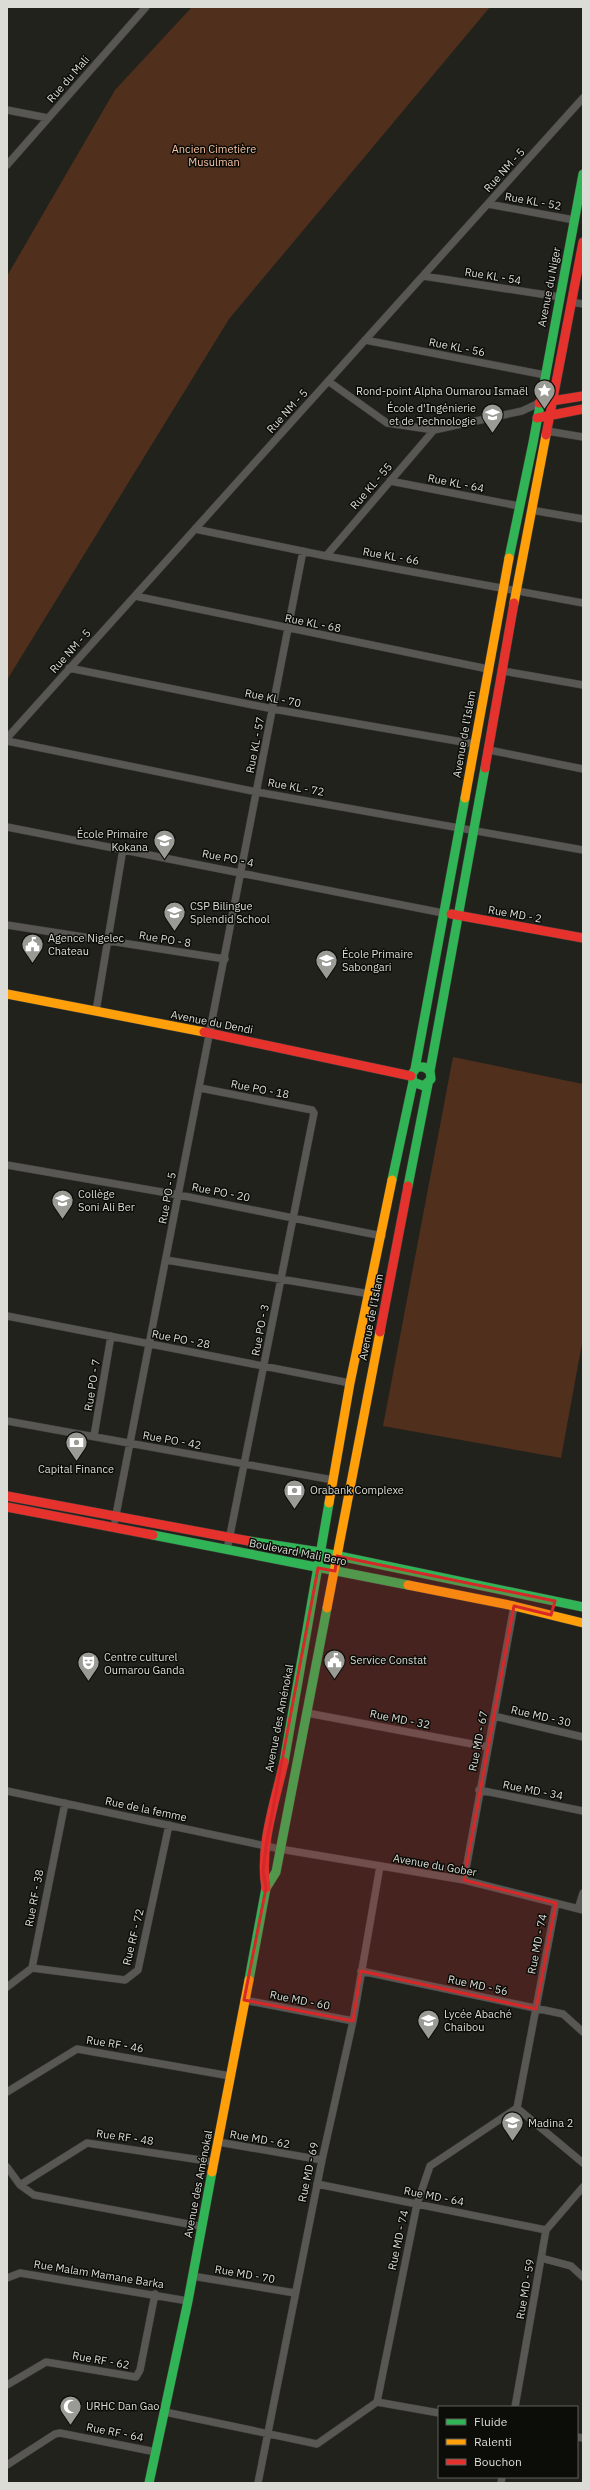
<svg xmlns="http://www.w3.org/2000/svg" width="590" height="2490" font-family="'IBM Plex Sans',sans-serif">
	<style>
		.green { fill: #502f1c }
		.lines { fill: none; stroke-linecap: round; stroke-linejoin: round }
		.street-casing { stroke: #3f3f3b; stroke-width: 8 }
		.fast-casing { stroke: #3f3f3b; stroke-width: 10 }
		.slow-casing { stroke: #3f3f3b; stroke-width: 10 }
		.jam-casing { stroke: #3f3f3b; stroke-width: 10 }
		.street { stroke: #585754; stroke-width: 7 }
		.fast { stroke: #30b455; stroke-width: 9 }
		.slow { stroke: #ff9f0a; stroke-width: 9 }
		.jam { stroke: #e5322d; stroke-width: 9 }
		.marked { fill: #d62828; fill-opacity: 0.2; stroke: #d62828; stroke-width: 3; stroke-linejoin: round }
		.labels { text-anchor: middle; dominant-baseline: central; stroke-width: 3; stroke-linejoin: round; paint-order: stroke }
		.street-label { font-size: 11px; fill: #dbdcd6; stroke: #0c0d09 }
		.park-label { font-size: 11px; fill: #fac2a4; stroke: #0c0d09 }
		.poi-label { font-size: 11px; fill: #dbdcd6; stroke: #0c0d09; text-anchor: start }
	</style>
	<rect width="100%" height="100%" fill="#22221d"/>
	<path class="green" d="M192,7h298l-261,312 -222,361v-404l108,-186z
		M453,1057l130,27v254l-22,120 -178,-32z"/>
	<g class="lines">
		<defs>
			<path id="street" d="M7,110l41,8
				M7,165l139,-158
				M488,204l86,16
				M423,276l137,21
				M571,302l12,2
				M365,340l180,35
				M328,381l59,42 47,7 88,-19 17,-8
				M547,431l36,6
				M390,481l129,25
				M531,510l52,9
				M195,529l131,27 257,47
				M326,556l108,-126
				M135,596l353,73
				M69,668l204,41 201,35
				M503,671l80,14
				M7,738l576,-640
				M7,741l250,51 326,58
				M489,750l94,19
				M7,827l436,86
				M7,925l218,34
				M96,1011l27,-162
				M200,1088l112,22 2,3 -87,437
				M7,1165l172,30 203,41
				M166,1260l204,34
				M7,1316l343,67
				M7,1421l326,59
				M94,1436l17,-100
				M115,1520l188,-969
				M307,1713l181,34
				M494,1716l89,21
				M479,1790l104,21
				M7,1791l273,58 184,31 119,30
				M464,1880l50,-274
				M578,1909l5,-16
				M32,1968l93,12 13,-10 31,-145
				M361,1971l202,43 20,18
				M7,1987l25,-19 33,-165
				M244,2000l109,21
				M7,2092l70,-43 153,27
				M517,2108l66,55
				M218,2142l104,18
				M7,2167l13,18 14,10 165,31
				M317,2184l229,46
				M20,2185l67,-42 127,19
				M541,2258l30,8 12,11
				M192,2276l103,17
				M7,2278l13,-5 168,28
				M7,2385l39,-23 90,15 4,-7 15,-76
				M377,2402l62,11
				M515,2407l31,-177 37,-43
				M165,2412l152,32 60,-42 40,-198 13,-38 87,-58 39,-205
				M577,2437l6,1
				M7,2465l48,-31 5,-1 96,19
				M258,2483l64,-323 31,-139 27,-155
				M501,2483l1,-6"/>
			<path id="fast" d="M509,558l24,-115 50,-269
				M415,1069l50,-271
				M430,1071l-6,-4h-7l-5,7 1,8 11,4 7,-7 -1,-8 55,-303
				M392,1180l21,-98
				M408,1186l20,-102
				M153,1535l255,50
				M249,1541l71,11 263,55
				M284,1762l45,-259
				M249,1980l17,-92 10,-16 51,-264
				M149,2483l39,-182 24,-129"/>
			<path id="slow" d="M514,603l32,-168
				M465,798l44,-240
				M7,994l197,38
				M329,1503l21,-120 42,-203
				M408,1585l106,21 69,17
				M327,1608l53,-276
				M212,2172l37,-192"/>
			<path id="jam" d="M539,403l44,-7
				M537,418l46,-9
				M546,435l37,-193
				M485,768l29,-165
				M451,914l132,24
				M204,1032l207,44
				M380,1332l28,-146
				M7,1496l242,45
				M7,1507l146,28
				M266,1888c-7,-41 9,-86 18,-126"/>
		</defs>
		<use href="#street" class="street-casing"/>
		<use href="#fast" class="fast-casing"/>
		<use href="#slow" class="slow-casing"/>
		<use href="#jam" class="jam-casing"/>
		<use href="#street" class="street"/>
		<use href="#fast" class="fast"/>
		<use href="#slow" class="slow"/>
		<use href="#jam" class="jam"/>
	</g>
	<path class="marked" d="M337,1556l218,45 -4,14 -37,-9 -50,274 92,23 -20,106 -175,-38 -8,50 -109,-21 22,-112 -3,-17 3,-25 52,-278 17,3z"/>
	<defs>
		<symbol id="sight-pin" viewBox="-11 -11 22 30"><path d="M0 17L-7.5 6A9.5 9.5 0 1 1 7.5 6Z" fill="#9a9b95" stroke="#0c0d09"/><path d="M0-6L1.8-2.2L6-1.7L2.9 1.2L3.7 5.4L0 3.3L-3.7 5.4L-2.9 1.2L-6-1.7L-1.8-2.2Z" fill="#fff"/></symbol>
		<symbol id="university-pin" viewBox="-11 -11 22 30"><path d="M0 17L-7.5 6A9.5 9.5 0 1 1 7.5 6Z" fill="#9a9b95" stroke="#0c0d09"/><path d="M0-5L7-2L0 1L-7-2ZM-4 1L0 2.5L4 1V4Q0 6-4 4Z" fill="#fff"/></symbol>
		<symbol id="school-pin" viewBox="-11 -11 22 30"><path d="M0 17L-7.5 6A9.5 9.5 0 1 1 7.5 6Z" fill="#9a9b95" stroke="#0c0d09"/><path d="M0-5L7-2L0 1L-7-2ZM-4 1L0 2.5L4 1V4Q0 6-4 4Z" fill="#fff"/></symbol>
		<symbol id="civic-pin" viewBox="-11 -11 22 30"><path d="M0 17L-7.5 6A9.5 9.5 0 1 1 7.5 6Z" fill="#9a9b95" stroke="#0c0d09"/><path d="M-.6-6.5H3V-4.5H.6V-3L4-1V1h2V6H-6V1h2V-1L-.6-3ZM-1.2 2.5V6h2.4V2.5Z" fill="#fff"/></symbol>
		<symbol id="bank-pin" viewBox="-11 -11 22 30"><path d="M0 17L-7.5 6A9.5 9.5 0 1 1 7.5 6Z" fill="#9a9b95" stroke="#0c0d09"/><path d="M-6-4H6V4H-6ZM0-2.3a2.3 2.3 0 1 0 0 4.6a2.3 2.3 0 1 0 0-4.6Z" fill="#fff"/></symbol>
		<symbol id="theatre-pin" viewBox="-11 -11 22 30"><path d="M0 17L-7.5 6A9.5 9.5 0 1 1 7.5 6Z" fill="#9a9b95" stroke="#0c0d09"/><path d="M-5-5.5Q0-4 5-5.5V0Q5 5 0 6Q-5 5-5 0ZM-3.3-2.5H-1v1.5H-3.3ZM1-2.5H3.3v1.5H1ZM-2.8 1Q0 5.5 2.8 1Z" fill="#fff"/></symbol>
		<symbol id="mosque-pin" viewBox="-11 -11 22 30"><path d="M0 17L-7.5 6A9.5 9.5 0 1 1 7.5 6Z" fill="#9a9b95" stroke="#0c0d09"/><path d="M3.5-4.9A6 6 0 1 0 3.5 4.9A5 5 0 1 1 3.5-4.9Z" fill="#fff"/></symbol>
	</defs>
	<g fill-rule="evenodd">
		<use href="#sight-pin" x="532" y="378" width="25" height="34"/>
		<use href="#university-pin" x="480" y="402" width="25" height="34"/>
		<use href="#school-pin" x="152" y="828" width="25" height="34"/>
		<use href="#school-pin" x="162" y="900" width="25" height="34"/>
		<use href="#civic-pin" x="20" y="932" width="25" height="34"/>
		<use href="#school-pin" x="314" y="948" width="25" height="34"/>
		<use href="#school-pin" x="50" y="1188" width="25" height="34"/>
		<use href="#bank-pin" x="64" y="1430" width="25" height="34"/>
		<use href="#bank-pin" x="282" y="1478" width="25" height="34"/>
		<use href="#civic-pin" x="322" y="1648" width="25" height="34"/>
		<use href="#theatre-pin" x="76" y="1650" width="25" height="34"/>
		<use href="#school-pin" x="416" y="2008" width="25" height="34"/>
		<use href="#school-pin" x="500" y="2110" width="25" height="34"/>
		<use href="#mosque-pin" x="58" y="2394" width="25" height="34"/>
	</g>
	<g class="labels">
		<g class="street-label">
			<text transform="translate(68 79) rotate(-49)">Rue du Mali</text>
			<text transform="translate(504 170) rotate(-48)">Rue NM - 5</text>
			<text transform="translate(533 201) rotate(10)">Rue KL - 52</text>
			<text transform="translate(493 276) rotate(9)">Rue KL - 54</text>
			<text transform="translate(549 287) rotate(-79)">Avenue du Niger</text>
			<text transform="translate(457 347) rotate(11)">Rue KL - 56</text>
			<text transform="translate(287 411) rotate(-48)">Rue NM - 5</text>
			<text transform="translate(456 483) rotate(11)">Rue KL - 64</text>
			<text transform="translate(371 486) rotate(-49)">Rue KL - 55</text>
			<text transform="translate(391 556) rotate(10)">Rue KL - 66</text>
			<text transform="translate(313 623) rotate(11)">Rue KL - 68</text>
			<text transform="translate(70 651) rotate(-48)">Rue NM - 5</text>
			<text transform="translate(273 698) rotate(11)">Rue KL - 70</text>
			<text transform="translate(464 734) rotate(-80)">Avenue de l'Islam</text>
			<text transform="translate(255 745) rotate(-79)">Rue KL - 57</text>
			<text transform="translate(296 787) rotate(10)">Rue KL - 72</text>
			<text transform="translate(228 858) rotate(11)">Rue PO - 4</text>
			<text transform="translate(515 914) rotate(10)">Rue MD - 2</text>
			<text transform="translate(165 939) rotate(9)">Rue PO - 8</text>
			<text transform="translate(212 1022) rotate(11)">Avenue du Dendi</text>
			<text transform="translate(260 1089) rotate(11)">Rue PO - 18</text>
			<text transform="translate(221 1192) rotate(11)">Rue PO - 20</text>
			<text transform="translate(167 1198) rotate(-79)">Rue PO - 5</text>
			<text transform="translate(371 1317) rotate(-79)">Avenue de l'Islam</text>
			<text transform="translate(260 1330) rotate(-79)">Rue PO - 3</text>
			<text transform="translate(181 1339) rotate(11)">Rue PO - 28</text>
			<text transform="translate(92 1385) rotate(-81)">Rue PO - 7</text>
			<text transform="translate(172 1440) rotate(10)">Rue PO - 42</text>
			<text transform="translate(298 1552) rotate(11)">Boulevard Mali Bero</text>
			<text transform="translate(541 1716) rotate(13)">Rue MD - 30</text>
			<text transform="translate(279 1718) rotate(-79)">Avenue des Aménokal</text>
			<text transform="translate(400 1719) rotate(11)">Rue MD - 32</text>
			<text transform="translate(478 1741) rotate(-79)">Rue MD - 67</text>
			<text transform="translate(533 1790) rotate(11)">Rue MD - 34</text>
			<text transform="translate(146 1809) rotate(12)">Rue de la femme</text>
			<text transform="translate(435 1865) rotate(10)">Avenue du Gober</text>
			<text transform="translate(34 1898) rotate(-79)">Rue RF - 38</text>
			<text transform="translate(133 1937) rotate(-76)">Rue RF - 72</text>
			<text transform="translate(537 1944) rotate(-79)">Rue MD - 74</text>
			<text transform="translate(478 1985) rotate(12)">Rue MD - 56</text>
			<text transform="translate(300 2000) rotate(11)">Rue MD - 60</text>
			<text transform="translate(115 2044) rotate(9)">Rue RF - 46</text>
			<text transform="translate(125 2137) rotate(8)">Rue RF - 48</text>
			<text transform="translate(260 2139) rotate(10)">Rue MD - 62</text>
			<text transform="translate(308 2172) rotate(-78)">Rue MD - 69</text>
			<text transform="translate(198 2184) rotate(-79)">Avenue des Aménokal</text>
			<text transform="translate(434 2196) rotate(11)">Rue MD - 64</text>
			<text transform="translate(398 2240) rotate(-78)">Rue MD - 74</text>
			<text transform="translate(99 2274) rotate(9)">Rue Malam Mamane Barka</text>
			<text transform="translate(245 2274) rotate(10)">Rue MD - 70</text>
			<text transform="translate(525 2289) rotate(-80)">Rue MD - 59</text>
			<text transform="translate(101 2360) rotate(10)">Rue RF - 62</text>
			<text transform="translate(115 2432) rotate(11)">Rue RF - 64</text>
		</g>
		<g class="park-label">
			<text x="214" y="149">Ancien Cimetière<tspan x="214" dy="13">Musulman</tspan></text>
		</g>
		<g class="poi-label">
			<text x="528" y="391" text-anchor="end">Rond-point Alpha Oumarou Ismaël</text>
			<text x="476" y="408" text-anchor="end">École d'Ingénierie<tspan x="476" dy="13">et de Technologie</tspan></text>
			<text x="148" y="834" text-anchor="end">École Primaire<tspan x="148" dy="13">Kokana</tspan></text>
			<text x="190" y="906">CSP Bilingue<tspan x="190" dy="13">Splendid School</tspan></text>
			<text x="48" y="938">Agence Nigelec<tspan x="48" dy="13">Chateau</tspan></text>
			<text x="342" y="954">École Primaire<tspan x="342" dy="13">Sabongari</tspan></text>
			<text x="78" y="1194">Collège<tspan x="78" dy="13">Soni Ali Ber</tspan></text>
			<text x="76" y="1469" text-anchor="middle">Capital Finance</text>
			<text x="310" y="1490">Orabank Complexe</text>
			<text x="104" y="1657">Centre culturel<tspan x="104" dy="13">Oumarou Ganda</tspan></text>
			<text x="350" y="1660">Service Constat</text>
			<text x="444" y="2014">Lycée Abaché<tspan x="444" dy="13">Chaibou</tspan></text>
			<text x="528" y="2123">Madina 2</text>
			<text x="86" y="2406">URHC Dan Gao</text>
		</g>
	</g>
	<rect width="590" height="2490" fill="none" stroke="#dbdcd6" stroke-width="16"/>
	<rect x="438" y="2406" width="140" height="72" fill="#0c0d09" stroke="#5f605b"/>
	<rect x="446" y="2419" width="20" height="6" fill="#30b455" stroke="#5f605b"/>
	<text x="474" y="2426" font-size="12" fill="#dbdcd6">Fluide</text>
	<rect x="446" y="2439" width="20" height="6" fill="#ff9f0a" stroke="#5f605b"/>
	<text x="474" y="2446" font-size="12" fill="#dbdcd6">Ralenti</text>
	<rect x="446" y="2459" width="20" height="6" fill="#e5322d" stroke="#5f605b"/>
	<text x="474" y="2466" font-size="12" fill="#dbdcd6">Bouchon</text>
</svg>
